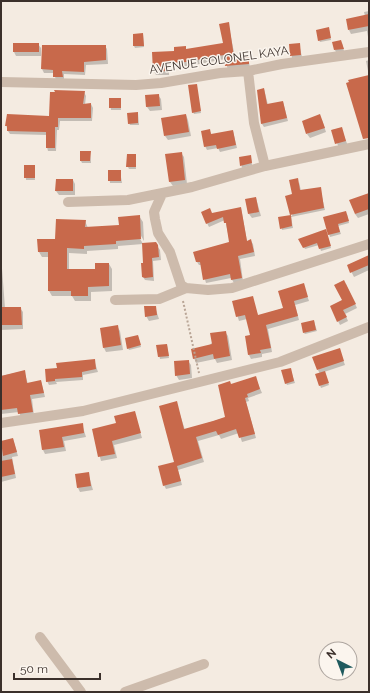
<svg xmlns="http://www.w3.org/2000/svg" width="370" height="693" font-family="Raleway,sans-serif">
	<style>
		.shadow { fill: #0003 }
		.building { fill: #c8694b }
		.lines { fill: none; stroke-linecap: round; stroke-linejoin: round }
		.path { stroke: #b9a596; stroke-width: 2; stroke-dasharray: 2 2; stroke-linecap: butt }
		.minor { stroke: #cdbbac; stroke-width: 10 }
		.labels { text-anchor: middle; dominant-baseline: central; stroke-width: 3; stroke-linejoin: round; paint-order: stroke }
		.street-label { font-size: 12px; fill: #3b302b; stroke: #fbf5ee }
	</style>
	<rect width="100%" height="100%" fill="#f4ebe1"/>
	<path class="shadow" d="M369,11v32l-2,-12 -16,3 -2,-4 16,-14 -1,-4z
		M228,23l7,34h13l2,11 -22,2 -3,-11 -36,7 -20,1v8h-13l-2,-4 21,-19 49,-8z
		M329,30l2,10 -11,2 -1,-2z
		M143,34l1,13 -9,1 -1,-2z
		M342,43l2,8 -8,1 -1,-2z
		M38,44l3,4v8h-25l-2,-4z
		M299,44l3,13 -10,1 -2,-13z
		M43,46h62l2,3 1,15 -22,1 -1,10 -21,-1v6h-8l-2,-7h-10l-2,-4z
		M369,60v16l-3,-15z
		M196,85l5,28 -7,1 -1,-2z
		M264,89l4,16 15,-3 5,19 -24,6 -2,-3z
		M84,92l2,4 -1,9 6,-1 2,4 -1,13h-32l-1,9h-2l-1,21h-8l-1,-4v-12l-37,-1 -2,-3 -2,-6 44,-8 6,-23z
		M158,95l3,4 1,11 -12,1 -3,-4 -1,-11z
		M110,99h10l1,11h-10z
		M138,113l1,12h-9l-1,-2z
		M186,115l2,5 3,16 -23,4 -3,-4z
		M322,120l4,12 -16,6 -3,-4z
		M341,128l7,18 -9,2 -7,-18z
		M209,130l3,5 21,-4 4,17 -17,4 -2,-4 -11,2 -2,-4z
		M90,152l1,11h-9l-1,-2z
		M181,153l3,4 3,27 -14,2 -3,-4 -4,-27z
		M135,155l1,14h-7l-1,-2z
		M240,158h11l1,7 -10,3z
		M25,166h9l1,14h-9z
		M109,171h11l2,12h-12z
		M73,180l2,4v11h-16l-3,-4z
		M299,182l2,9 19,-3 5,22 -34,7 2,11 -11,2 -2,-12 12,-2z
		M369,197v17l-11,4 -3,-4z
		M256,198l5,18 -9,2 -3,-4z
		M241,208l6,33h4l2,3 2,12 -15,3 3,22 -9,2 -3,-5 -25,5 -5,-18h-2l-2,-3 33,-19 -4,-19 5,-2 -6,-2 -16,7 -7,-14 10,1z
		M347,214l2,9 -11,3 3,8 -11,3 -1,-3z
		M139,216l4,6 1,19 -4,-7 -2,1 5,9 12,-1 5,7 1,10 -8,1 1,20 -9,-1 -2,-3 2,-13 -2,-20 -25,2v3l-31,2v3l-18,-1v17h27l13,-6 3,5v22l-21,1v9h-16l-3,-5h-20l-3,-5v-34h-7l-3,-5 46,-31 3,7 32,-2z
		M326,230l5,18 -10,3 -2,-6 -14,4 -5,-10z
		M1,255l4,53h15l3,4v17l-22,1z
		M369,256v14l-15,7 -6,-12z
		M303,284l6,17 -14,4 4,15 -31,9 4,23 -10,2v3l-11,2 -2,-4 2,-19 -4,-17 -8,2 -6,-19 19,-5 6,19 26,-8z
		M346,284l11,24 -12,6 3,7 -8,4 -2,-4z
		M155,307l4,12 -10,2 -3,-5z
		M314,321l3,10 -12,3 -1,-1z
		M117,326l3,5 3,19 -17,2 -2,-4 -3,-19z
		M225,332l3,4 4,24 -15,3 -2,-4 -19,4 -2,-5z
		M138,336l3,11 -12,3 -1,-2z
		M167,345l2,13 -9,1 -3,-13z
		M339,349l6,16 -21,7 5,13 -8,3 -5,-13 4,-1 -2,-4z
		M94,360l4,12 -15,3v5l-27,2 1,2 -8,1 -2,-4 11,-13z
		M188,361l3,4 1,13 -13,2 -3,-5z
		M24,371l4,13 13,-3 4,16 -13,2 2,17 -13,1 -2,-5 -18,2v-38z
		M291,371l4,12 -8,2 -1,-2z
		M255,377l7,16 -14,5 1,3 -3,1 10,36 -14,4 -3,-9 -18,6 -2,-4 -21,6 6,21 -26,8 4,15 -16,4 -2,-4 11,-22 1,-61 9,28 42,-13 4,-32z
		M134,412l8,26 -28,7 3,13 -16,3 -8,-31 25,-6z
		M82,424l4,13 -22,4 2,10 -21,3 -2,-4 -3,-19z
		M13,439l5,17 -6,1 4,21 -15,4v-40z
		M88,473l5,17 -13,2 -2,-4z"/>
	<path class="building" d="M369,14v12l-21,4 -2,-11z
		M229,22l5,35 15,-1v8l-24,2 -1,-11 -38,7 -19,1v8l-14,1 -1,-20 22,-1v-4l12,-1v3l37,-6 -4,-19z
		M329,27l2,11 -13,3 -2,-11z
		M143,33l1,13h-11v-12z
		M341,40l3,9 -10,1 -2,-8z
		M13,43h26v9h-26z
		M300,43l1,12 -11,1 -1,-12z
		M42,45h64v15l-22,2v10l-22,-1 1,6h-10v-7l-12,-1z
		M369,75v63l-6,1 -17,-56 3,-1 -1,-2z
		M197,84l4,27 -9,2 -4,-28z
		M264,88l3,16 16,-3 4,17 -26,6 -4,-34z
		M54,90l31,1 -2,13 8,-1v15h-33v9h-3v21h-9v-16l-39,-1v-5h-2l2,-12 42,2 1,-24h5z
		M159,94l1,12 -14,1 -1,-12z
		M109,98h12v10h-12z
		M138,112v11l-10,1 -1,-11z
		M186,114l3,18 -25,4 -3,-18z
		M320,114l5,14 -19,6 -4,-13z
		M342,127l4,14 -11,3 -4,-14z
		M210,129l1,5 22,-4 3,15 -19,4 -1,-4 -12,2 -3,-16z
		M80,151h11l-1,10h-10z
		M182,152l3,28 -16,2 -4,-28z
		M127,154h9v13h-10z
		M251,155l1,8 -12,3 -1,-9z
		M24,165h11v13h-11z
		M108,170h13v11h-13z
		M298,178l2,12 21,-3 3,21 -34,7 -5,-19 7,-2 -3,-14z
		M56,179h17v12h-18z
		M369,193v16l-14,5 -6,-14z
		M256,197l3,15 -11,2 -3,-15z
		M241,207l6,34 4,-2 3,13 -16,4 4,22 -11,2 -1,-6 -27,6 -3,-18h-4l-3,-10 36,-10 -3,-19h-2l-1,-6 -17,7 -5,-12 9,-4 2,5z
		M346,211l3,10 -11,3 2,8 -12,3 -5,-18z
		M140,215l1,24 -25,2v3l-32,2v3l-17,-1v21h28v-6h14v23l-21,1v9h-17v-5h-23v-39h-10l-1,-13h18l1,-20 30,1 -1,7 34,-2 -1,-8z
		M291,215l1,11 -12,3 -2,-12z
		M326,229l5,17 -12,3 -2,-6 -14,5 -5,-9z
		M156,242l2,3 1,12 -7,1 1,19 -8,1 -3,-1 -1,-14h2l-1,-20z
		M369,255v10l-19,8 -3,-8z
		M344,280l12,24 -13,6 4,7 -10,5 -7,-16 12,-6 -8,-15z
		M304,283l4,14 -14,4 4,15 -32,9 5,23 -11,2 1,3 -13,2 -3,-19 5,-1 -5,-20 -9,2 -4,-16 21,-5 5,19 25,-7 -5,-17z
		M144,306h12l1,9 -12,2z
		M1,307h20l1,18h-21z
		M314,320l2,10 -13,3 -2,-10z
		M118,325l3,20 -18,3 -3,-20z
		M226,331l4,25 -16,3 -1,-5 -20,5 -2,-10 21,-5 -2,-11z
		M138,335l3,10 -14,4 -2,-11z
		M167,344l2,12 -11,1 -2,-12z
		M340,348l4,13 -27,9 -5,-13z
		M95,359l1,10 -14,3v5l-27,2v2l-9,1 -1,-13 12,-1 -1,-5z
		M189,360l1,14 -15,2 -1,-15z
		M291,368l3,13 -9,3 -4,-14z
		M25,370l2,13 14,-3 3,13 -14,2 3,17 -15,2 -1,-6 -16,2v-34z
		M325,371l4,12 -10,3 -4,-12z
		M256,376l4,13 -13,5 1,3 -3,1 10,36 -16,4 -3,-9 -18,6 -2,-4 -20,6 6,21 -25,8 4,15 -18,5 -5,-20 16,-4 -15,-56 18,-5 7,28 29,-8 12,-4 -7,-32 12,-4 1,3z
		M135,411l6,22 -29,8 3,13 -17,3 -6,-28 24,-6 -2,-7z
		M83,423l1,10 -22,4 2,10 -22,3 -3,-20z
		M13,438l4,14 -14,4 -2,-15z
		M12,459l3,15 -14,3v-16z
		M89,472l2,14 -14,2 -2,-14z"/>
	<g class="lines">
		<path class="path" d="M183,301l16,72"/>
		<path class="minor" d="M248,71l6,52 11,43
			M1,82l135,3 25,-2 59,-10 28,-2 34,-7 87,-12
			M162,194l-8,18 1,7 3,14 12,19 11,33 5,3 22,2 24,-2 137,-44
			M68,202l60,-2 64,-13 73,-21 104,-22
			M115,300l44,-1 27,-11
			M1,423l82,-12 197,-49 89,-35
			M40,637l41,55
			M125,692l79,-28"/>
	</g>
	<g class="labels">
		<g class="street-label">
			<text transform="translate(219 60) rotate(-8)">AVENUE COLONEL KAYA</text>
		</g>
	</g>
	<rect width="370" height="693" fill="none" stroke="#3b302b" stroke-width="4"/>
	<g transform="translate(338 661) rotate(318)"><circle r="19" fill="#fbf5ee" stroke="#aea6a0"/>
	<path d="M0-3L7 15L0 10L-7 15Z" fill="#1f5a5e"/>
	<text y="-6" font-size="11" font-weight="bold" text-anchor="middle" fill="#3b302b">N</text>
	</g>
	<path d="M14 673v6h86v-6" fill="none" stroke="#3b302b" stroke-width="2"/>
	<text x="20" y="673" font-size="12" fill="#3b302b" stroke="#fbf5ee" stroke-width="3" paint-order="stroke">50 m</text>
</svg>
